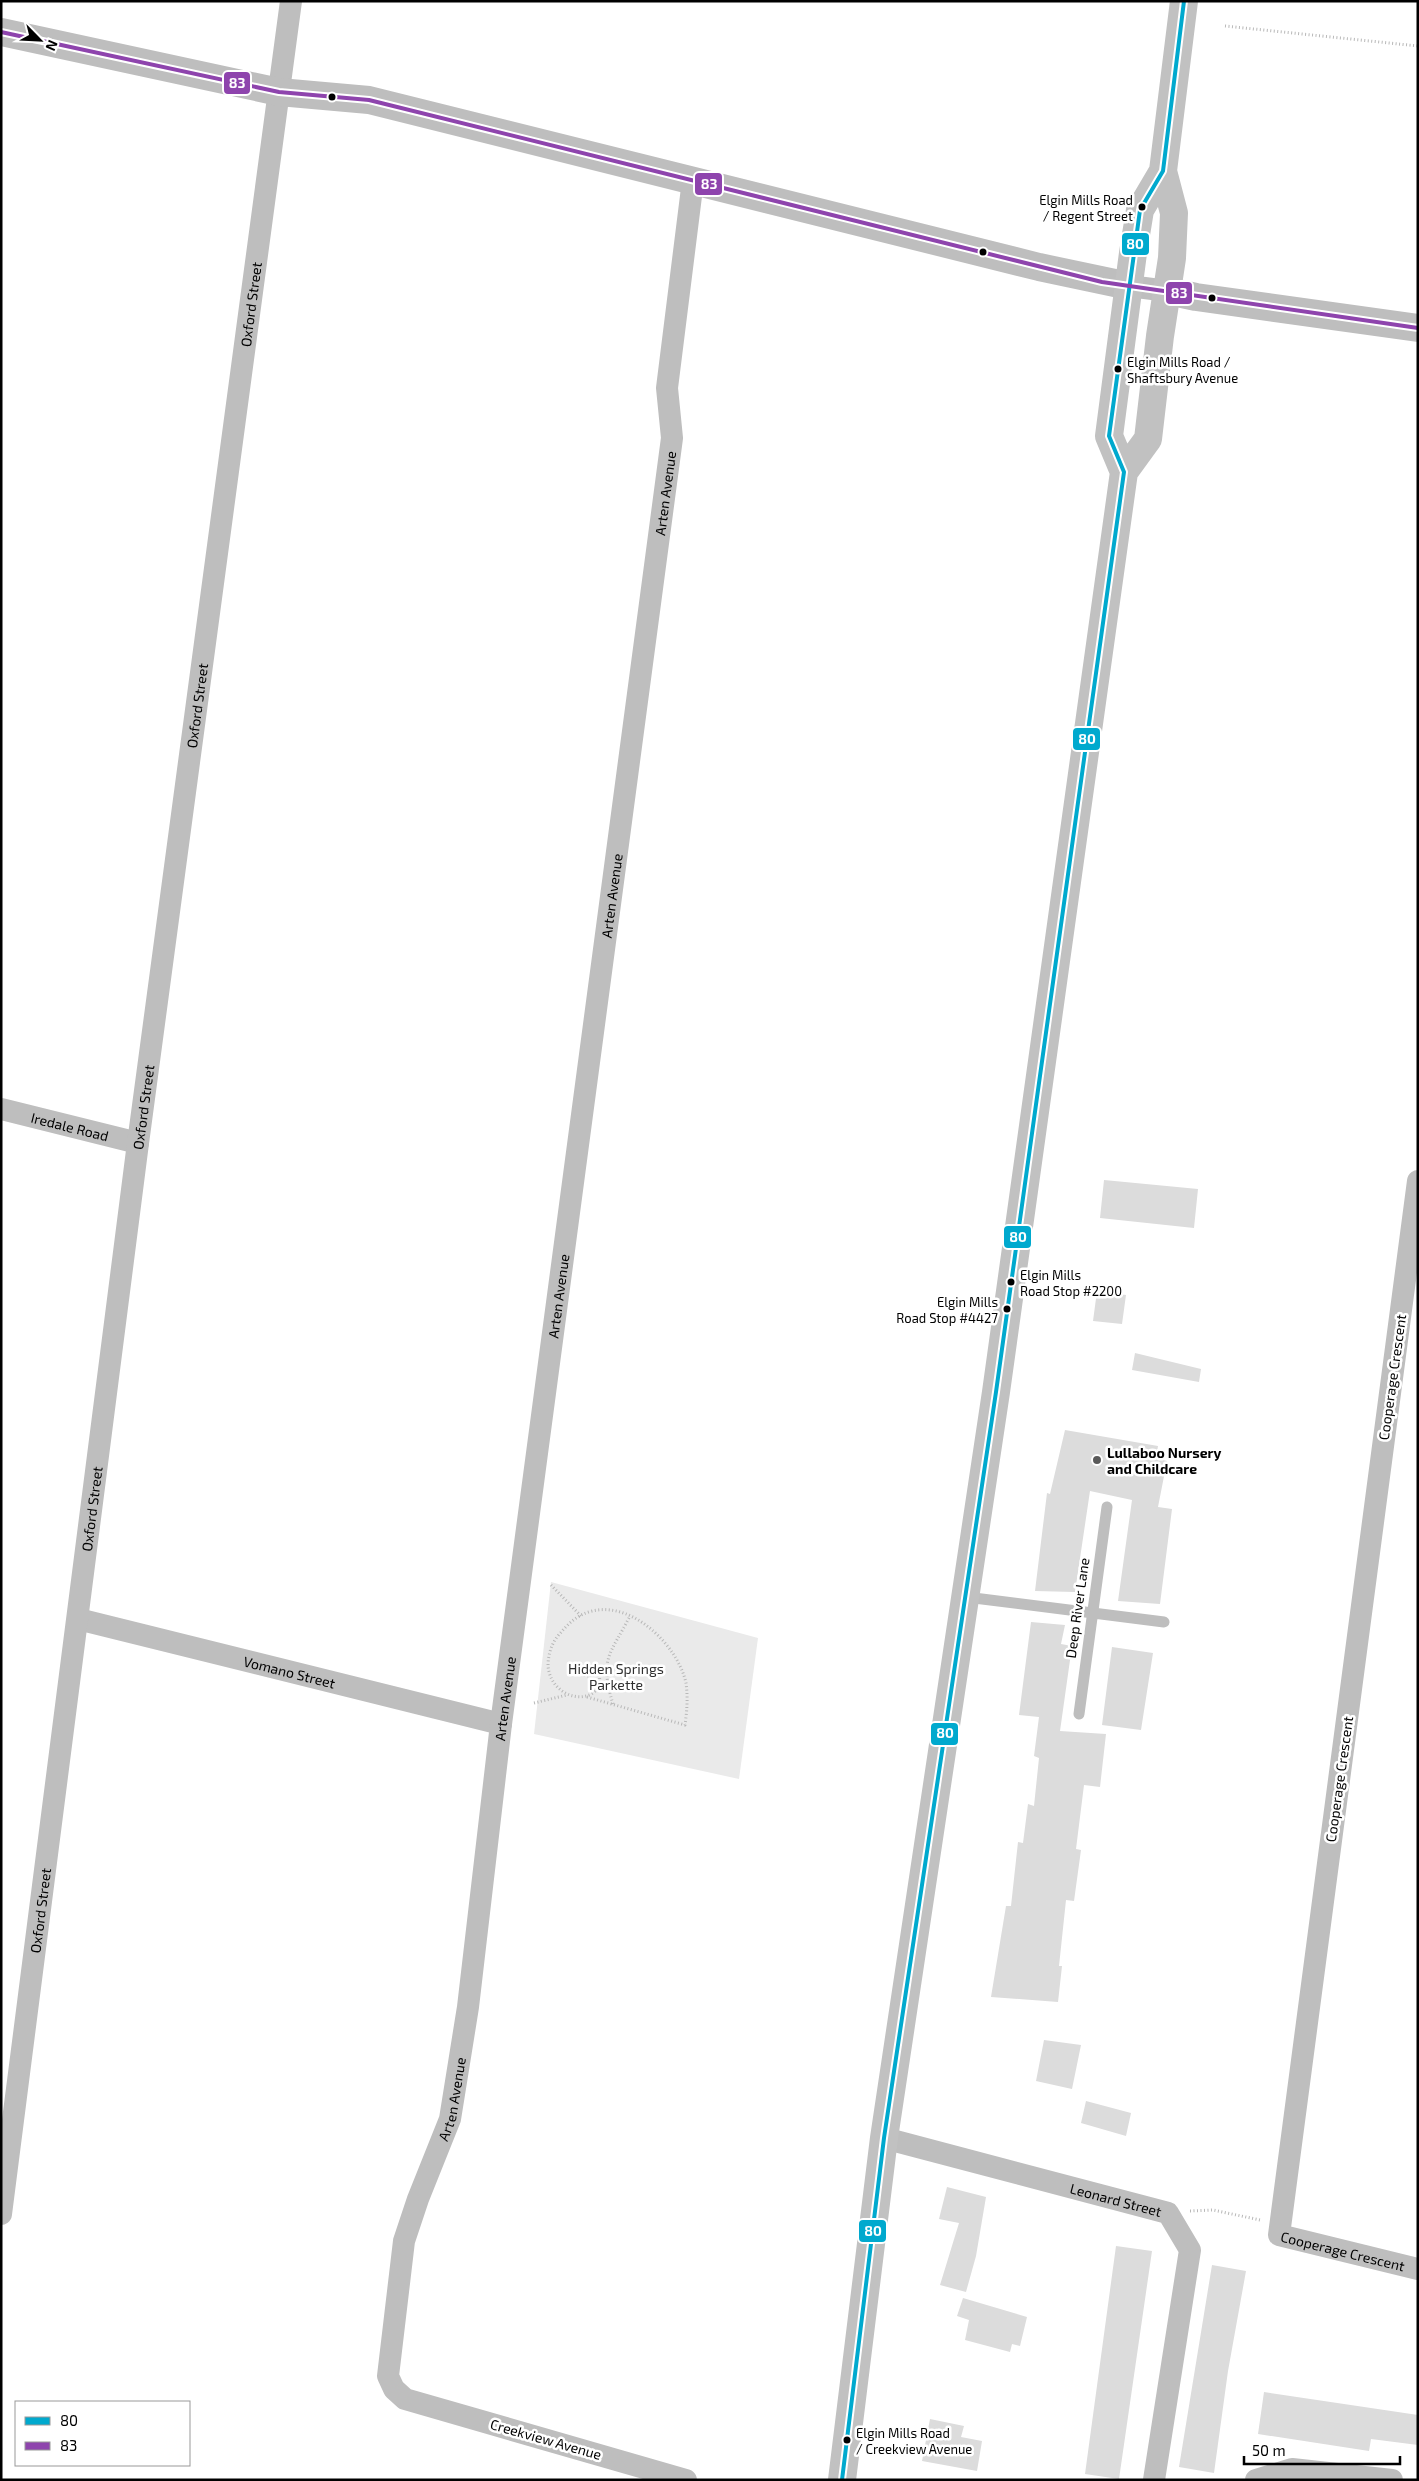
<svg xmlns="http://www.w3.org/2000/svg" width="1419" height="2481" font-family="'Exo 2',sans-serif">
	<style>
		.green { fill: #eaeaea }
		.building { fill: #dcdcdc }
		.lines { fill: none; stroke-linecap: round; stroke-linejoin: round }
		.path { stroke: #b8b8b8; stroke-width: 3; stroke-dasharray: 1 2.5; stroke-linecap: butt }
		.service { stroke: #bebebe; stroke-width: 11 }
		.minor { stroke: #bebebe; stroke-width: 22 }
		.tertiary { stroke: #bebebe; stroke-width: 28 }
		.secondary { stroke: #c1c1c1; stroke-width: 28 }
		.bus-1-casing { stroke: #fff; stroke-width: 8 }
		.bus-2-casing { stroke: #fff; stroke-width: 8 }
		.bus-1 { stroke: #00a9ce; stroke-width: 4 }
		.bus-2 { stroke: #8e44ad; stroke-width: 4 }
		.bus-dot { fill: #000; stroke: #fff; stroke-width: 2 }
		.poi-dot { fill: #595959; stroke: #fff; stroke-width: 2 }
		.labels { text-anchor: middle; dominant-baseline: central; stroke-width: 5; stroke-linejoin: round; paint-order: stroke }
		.bus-label { font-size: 13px; fill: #000; stroke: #fff; text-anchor: start }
		.street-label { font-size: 14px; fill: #000; stroke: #fff }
		.poi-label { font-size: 14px; font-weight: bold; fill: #000; stroke: #fff; text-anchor: start }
		.park-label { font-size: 14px; fill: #2f2f2f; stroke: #fff }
		.line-badge { stroke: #fff; stroke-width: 2 }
		.badge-label { font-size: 14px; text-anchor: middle; font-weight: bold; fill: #fff }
	</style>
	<rect width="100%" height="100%" fill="#fff"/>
	<path class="green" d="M551,1582l207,56 -19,141 -205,-45z"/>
	<path class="building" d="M1104,1180l94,9 -4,39 -94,-10z
		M1097,1291l29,4 -4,29 -29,-3z
		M1135,1353l66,16 -2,13 -67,-12z
		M1065,1430l93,16 -2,12 11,3 -9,46 14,2 -12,95 -42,-3 14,-101 -42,-9 -15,101 -40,-1 12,-98 3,1z
		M1031,1622l34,3 -4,19 11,2 -12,85 46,3 -6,53 -16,-2 -8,64 5,1 -7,51 -8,-1 -7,66h3l-4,36 -67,-5 15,-91h5l7,-64 5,1 5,-39 6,2 5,-48 -5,-2 5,-39 -20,-2z
		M1112,1647l41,6 -12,77 -39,-5z
		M1044,2040l37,5 -9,44 -36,-8z
		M1086,2101l45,12 -5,23 -45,-13z
		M947,2187l39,10 -10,59 -10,36 -26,-7 19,-62 -20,-4z
		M1116,2246l36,5 -33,228 -34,-5z
		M1212,2265l34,6 -18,100 -14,102 -35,-6z
		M963,2298l64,19 -7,29 -8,-2 -2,8 -45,-12 4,-20 -12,-4z
		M1264,2392l154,23v30l-47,-6 -2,12 -111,-17z
		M930,2419l34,7 -3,11 21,4 -5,30 -55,-10z"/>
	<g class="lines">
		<path class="path" d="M1225,26l193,20
			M551,1585l30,31
			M587,1697l98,28c2,-14 3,-28 1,-42 -8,-37 -53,-82 -94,-72 -16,4 -25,14 -35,26 -6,8 -9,19 -9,29 4,40 62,41 50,3l-8,-3 -8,3v6l7,1
			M534,1703l33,-8
			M613,1704c-14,-46 -3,-49 17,-88
			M1190,2211l23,-1 47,10"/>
		<path class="service" d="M966,1597l198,25
			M1079,1714l28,-207"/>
		<g class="minor">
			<path d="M1129,286l39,5"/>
			<path id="s1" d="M1,1109l137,34"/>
			<path id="s2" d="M1418,1181l-139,1054 139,34"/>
			<path id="s3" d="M78,1619l423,105"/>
			<path id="s4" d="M884,2138l284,75 22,37 -36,230"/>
			<path id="s5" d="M1,2214l137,-1071 153,-1142"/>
			<path id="s6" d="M686,2480l-281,-81 -11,-10 -6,-13 16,-135 14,-42 32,-80 18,-112 33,-283 171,-1286 -5,-50 26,-208"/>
			<path d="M1256,2480l36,-11 100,11"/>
		</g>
		<path class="tertiary" d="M1,32l278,60 90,8 670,167 90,19
			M1168,291l28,6 222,31"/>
		<path class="secondary" d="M1124,472l-15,-36 24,-183 7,-43 23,-39
			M842,2480l42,-342 112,-746 128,-920 24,-33 12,-103 12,-78 2,-45 -11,-42 21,-170"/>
		<defs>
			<path id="bus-1" d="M842,2480l42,-342 112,-746 128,-920 -15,-36 31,-226 23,-39 21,-170"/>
			<path id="bus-2" d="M1,32l278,60 90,8 733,182 316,46"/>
		</defs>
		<use href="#bus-1" class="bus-1-casing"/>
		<use href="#bus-2" class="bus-2-casing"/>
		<use href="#bus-1" class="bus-1"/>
		<use href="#bus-2" class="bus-2"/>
	</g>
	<g class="bus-dot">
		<circle cx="332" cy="97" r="4.5"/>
		<circle cx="1142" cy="207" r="4.5"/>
		<circle cx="983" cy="252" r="4.5"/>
		<circle cx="1212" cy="298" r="4.5"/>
		<circle cx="1118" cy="369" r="4.5"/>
		<circle cx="1011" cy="1282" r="4.5"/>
		<circle cx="1007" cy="1309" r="4.5"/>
		<circle cx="847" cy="2440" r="4.5"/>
	</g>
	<circle class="poi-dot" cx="1097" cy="1460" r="5"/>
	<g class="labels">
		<g class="bus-label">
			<text x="1133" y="200" text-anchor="end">Elgin Mills Road<tspan x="1133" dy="16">/ Regent Street</tspan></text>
			<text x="1127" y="362">Elgin Mills Road /<tspan x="1127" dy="16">Shaftsbury Avenue</tspan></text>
			<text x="1020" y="1275">Elgin Mills<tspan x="1020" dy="16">Road Stop #2200</tspan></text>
			<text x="998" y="1302" text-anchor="end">Elgin Mills<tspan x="998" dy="16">Road Stop #4427</tspan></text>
			<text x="856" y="2433">Elgin Mills Road<tspan x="856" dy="16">/ Creekview Avenue</tspan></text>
		</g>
		<g class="street-label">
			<text stroke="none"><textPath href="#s5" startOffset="1926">Oxford Street</textPath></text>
			<text stroke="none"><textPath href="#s6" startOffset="2228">Arten Avenue</textPath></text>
			<text stroke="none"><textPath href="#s5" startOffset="1521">Oxford Street</textPath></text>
			<text stroke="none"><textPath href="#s6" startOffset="1822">Arten Avenue</textPath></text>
			<text stroke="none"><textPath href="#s5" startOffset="1116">Oxford Street</textPath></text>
			<text stroke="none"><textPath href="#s1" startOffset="71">Iredale Road</textPath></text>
			<text stroke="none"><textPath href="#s6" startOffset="1418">Arten Avenue</textPath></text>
			<text transform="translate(1392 1377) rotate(-82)">Cooperage Crescent</text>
			<text stroke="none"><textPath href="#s5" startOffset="711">Oxford Street</textPath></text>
			<text transform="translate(1077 1608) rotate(-82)">Deep River Lane</text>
			<text stroke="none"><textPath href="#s3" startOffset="218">Vomano Street</textPath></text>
			<text stroke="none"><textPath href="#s6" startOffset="1012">Arten Avenue</textPath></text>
			<text transform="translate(1339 1779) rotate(-82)">Cooperage Crescent</text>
			<text stroke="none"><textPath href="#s5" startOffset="306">Oxford Street</textPath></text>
			<text stroke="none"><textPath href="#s6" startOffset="608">Arten Avenue</textPath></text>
			<text stroke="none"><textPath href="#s4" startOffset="240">Leonard Street</textPath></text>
			<text stroke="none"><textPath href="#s2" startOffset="1129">Cooperage Crescent</textPath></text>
			<text transform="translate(546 2439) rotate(16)">Creekview Avenue</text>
		</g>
		<g class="poi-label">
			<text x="1107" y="1452">Lullaboo Nursery<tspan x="1107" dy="16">and Childcare</tspan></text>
		</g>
		<g class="park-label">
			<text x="616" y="1668">Hidden Springs<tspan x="616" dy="16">Parkette</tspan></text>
		</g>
	</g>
	<g class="line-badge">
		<rect x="223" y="71" width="28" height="24" rx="5" fill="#8e44ad"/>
		<rect x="694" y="172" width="29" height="24" rx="5" fill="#8e44ad"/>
		<rect x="1121" y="232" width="29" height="24" rx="5" fill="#00a9ce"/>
		<rect x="1165" y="281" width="28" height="24" rx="5" fill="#8e44ad"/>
		<rect x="1072" y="727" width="29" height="24" rx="5" fill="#00a9ce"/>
		<rect x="1003" y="1225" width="29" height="24" rx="5" fill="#00a9ce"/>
		<rect x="930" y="1722" width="29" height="24" rx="5" fill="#00a9ce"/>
		<rect x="858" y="2219" width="29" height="24" rx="5" fill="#00a9ce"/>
	</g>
	<g class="badge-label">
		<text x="237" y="88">83</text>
		<text x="709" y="189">83</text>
		<text x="1135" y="249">80</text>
		<text x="1179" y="298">83</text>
		<text x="1087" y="744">80</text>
		<text x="1018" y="1242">80</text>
		<text x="945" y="1738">80</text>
		<text x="873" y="2236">80</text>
	</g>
	<rect width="1419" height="2481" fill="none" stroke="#000000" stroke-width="5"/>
	<rect x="15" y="2401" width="175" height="65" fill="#ffffff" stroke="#999999"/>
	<rect x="25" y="2417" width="25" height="8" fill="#00a9ce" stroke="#999999"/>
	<text x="60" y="2426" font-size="15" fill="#000000">80</text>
	<rect x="25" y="2442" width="25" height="8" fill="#8e44ad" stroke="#999999"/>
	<text x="60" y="2451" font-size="15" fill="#000000">83</text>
	<g transform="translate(40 40) rotate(114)" stroke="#ffffff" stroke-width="4" paint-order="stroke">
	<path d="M0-4L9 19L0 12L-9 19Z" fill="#000000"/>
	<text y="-8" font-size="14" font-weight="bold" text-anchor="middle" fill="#000000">N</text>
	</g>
	<path d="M1244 2456v8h156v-8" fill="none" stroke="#000000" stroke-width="2.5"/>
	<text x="1252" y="2456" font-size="15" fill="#000000" stroke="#ffffff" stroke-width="4" paint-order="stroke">50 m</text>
</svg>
